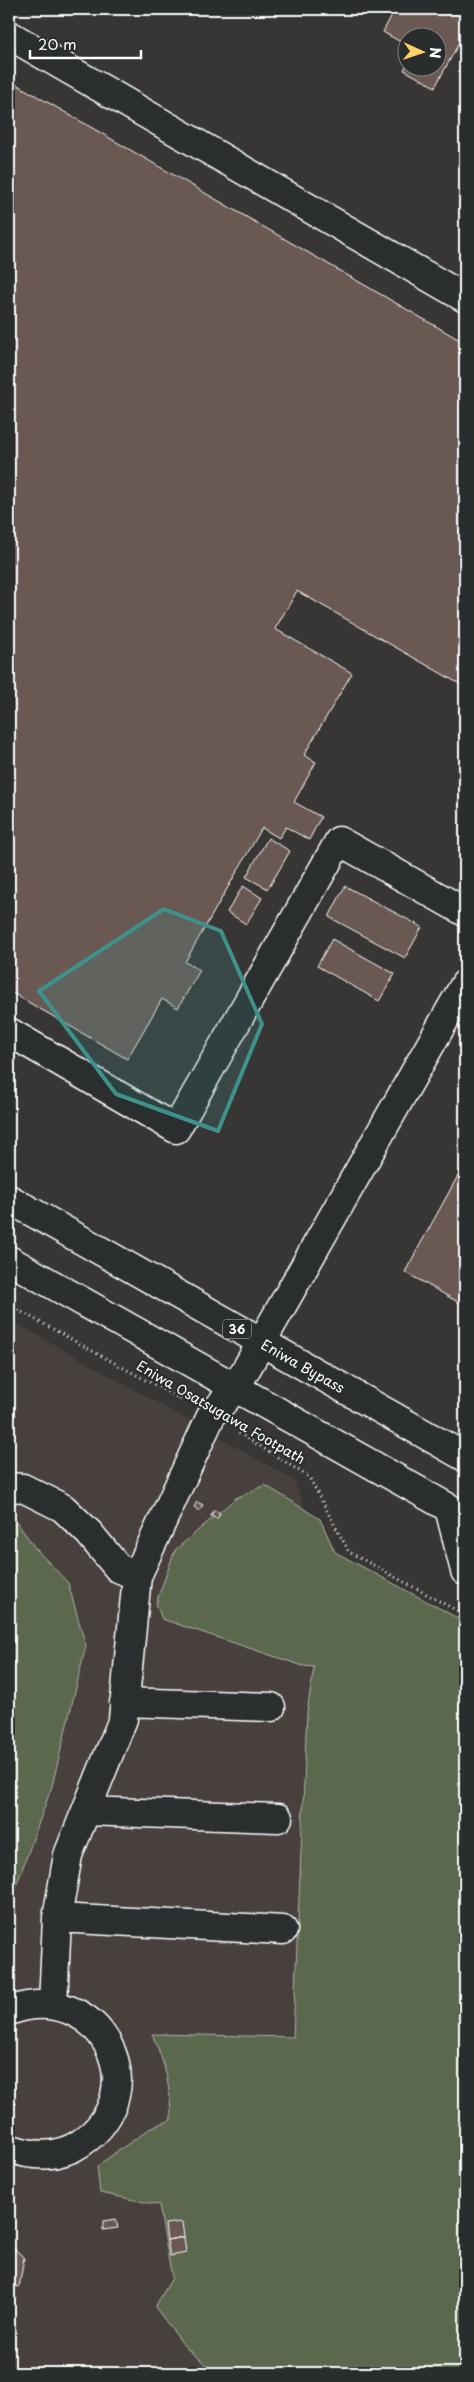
<svg xmlns="http://www.w3.org/2000/svg" width="474" height="2382" font-family="'Playpen Sans',sans-serif">
	<style>
		.built { fill: #46403e }
		.green { fill: #5c674e; stroke: #aeb3a6 }
		.building { fill: #6a5953; stroke: #fff }
		.lines { fill: none; stroke-linecap: round; stroke-linejoin: round }
		.minor-casing { stroke: #fff; stroke-width: 31 }
		.highway-casing { stroke: #fff; stroke-width: 31 }
		.path { stroke: #fff; stroke-width: 3; stroke-dasharray: 1 4; stroke-linecap: butt }
		.minor { stroke: #2a2d2e; stroke-width: 28 }
		.highway { stroke: #2a2d2e; stroke-width: 28 }
		.marked { fill: #3f918b; fill-opacity: 0.2; stroke: #3f918b; stroke-width: 4; stroke-linejoin: round }
		.labels { text-anchor: middle; dominant-baseline: central; stroke-width: 4; stroke-linejoin: round; paint-order: stroke }
		.shield { fill: #2a2d2e; stroke: #bfc0c0; stroke-width: 1 }
		.shield-label { font-size: 12px; font-weight: bold; fill: #fff }
		.street-label { font-size: 14px; fill: #fff; stroke: #2a2d2e }
	</style>
	<rect width="100%" height="100%" fill="#373635"/>
	<filter id="ink" filterUnits="userSpaceOnUse"><feTurbulence type="fractalNoise" baseFrequency=".02" numOctaves="2"/><feDisplacementMap in="SourceGraphic" scale="10" xChannelSelector="R" yChannelSelector="G"/><feConvolveMatrix kernelMatrix="1 2 1 2 8 2 1 2 1" color-interpolation-filters="sRGB"/></filter>
	<g filter="url(#ink)">
		<path class="built" d="M9,1319l284,160 31,75 141,819h-456z"/>
		<path class="green" d="M265,1485l55,34 15,33 130,70v751h-248l-31,-25 -31,-41 17,-29 -13,-73 -59,-12 -3,-27 55,-39 19,-7c0,-31 -6,-58 -19,-86l141,3 14,-325 7,-45 -11,-1 -141,-47 -6,-16 19,-53 61,-52z
			M9,1511l26,37 33,35 18,63 -34,140 -43,120z"/>
		<path class="building" d="M395,9h70v23l-30,55 -31,-17 2,-4 30,2v-30h-30v7l-23,-13z
			M9,80l456,263v344l-168,-96 -22,38 77,44 -48,82 12,7 -22,40 27,15 -12,23 -23,-13 -7,11 -17,-10 -77,134 15,8 -22,38 -16,-9 -35,60 -118,-68z
			M268,838l22,13 -22,38 -22,-12z
			M243,886l19,12 -16,26 -19,-12z
			M345,886l77,41 -17,31 -76,-41z
			M332,939l63,35 -16,27 -62,-35z
			M465,1163v143l-60,-34z
			M197,1502l6,3 -4,6 -5,-4z
			M214,1510l6,3 -3,6 -6,-3z
			M116,2219l2,9 -15,2v-9z
			M182,2222l2,15 -17,3 -2,-16z
			M184,2237l2,16 -16,3 -3,-16z
			M9,2243l15,15 -5,29 -10,-2z"/>
		<g class="lines">
			<defs>
				<path id="minor" d="M9,35l456,263
					M9,1032l167,97 163,-288 126,71
					M9,1487l14,1 40,20 26,25 29,35 19,8
					M449,1508l16,63
					M124,1702l147,5
					M86,1811l192,7
					M57,1918l226,12
					M53,2004l4,-86 11,-63 55,-136 14,-143 74,-160 25,-29 229,-403
					M9,2011c91,-34 149,80 72,132 -22,15 -48,14 -72,5"/>
				<g id="highway">
					<path id="s1" d="M9,1199l456,258"/>
					<path d="M9,1260l456,257"/>
				</g>
			</defs>
			<use href="#minor" class="minor-casing"/>
			<use href="#highway" class="highway-casing"/>
			<path class="path" d="M9,1305l173,95
				M239,1433l70,44 40,75 116,63"/>
			<use href="#minor" class="minor"/>
			<use href="#highway" class="highway"/>
		</g>
	</g>
	<path class="marked" d="M164,909l57,22 41,93 -44,107 -102,-37 -77,-103z"/>
	<g class="labels">
		<rect class="shield" x="223" y="1319.5" width="28" height="19" rx="4"/>
		<g class="shield-label">
			<text x="237" y="1329">36</text>
		</g>
		<g class="street-label">
			<text stroke="none"><textPath href="#s1" startOffset="338">Eniwa Bypass</textPath></text>
			<text transform="translate(221 1412) rotate(30)">Eniwa Osatsugawa Footpath</text>
		</g>
	</g>
	<rect width="474" height="2382" fill="none" stroke="#2a2d2e" stroke-width="30"/>
	<rect x="15" y="15" width="444" height="2352" fill="none" stroke="#fff" stroke-width="2" filter="url(#ink)"/>
	<g transform="translate(422 52) rotate(93)"><circle r="24" fill="#2a2d2e" stroke="#7f8182"/>
	<path d="M0-4L9 19L0 12L-9 19Z" fill="#ffd166"/>
	<text y="-8" font-size="14" font-weight="bold" text-anchor="middle" fill="#ffffff">N</text>
	</g>
	<path d="M30 50v8h111v-8" fill="none" stroke="#ffffff" stroke-width="2.5"/>
	<text x="38" y="50" font-size="15" fill="#ffffff" stroke="#2a2d2e" stroke-width="4" paint-order="stroke">20 m</text>
</svg>
